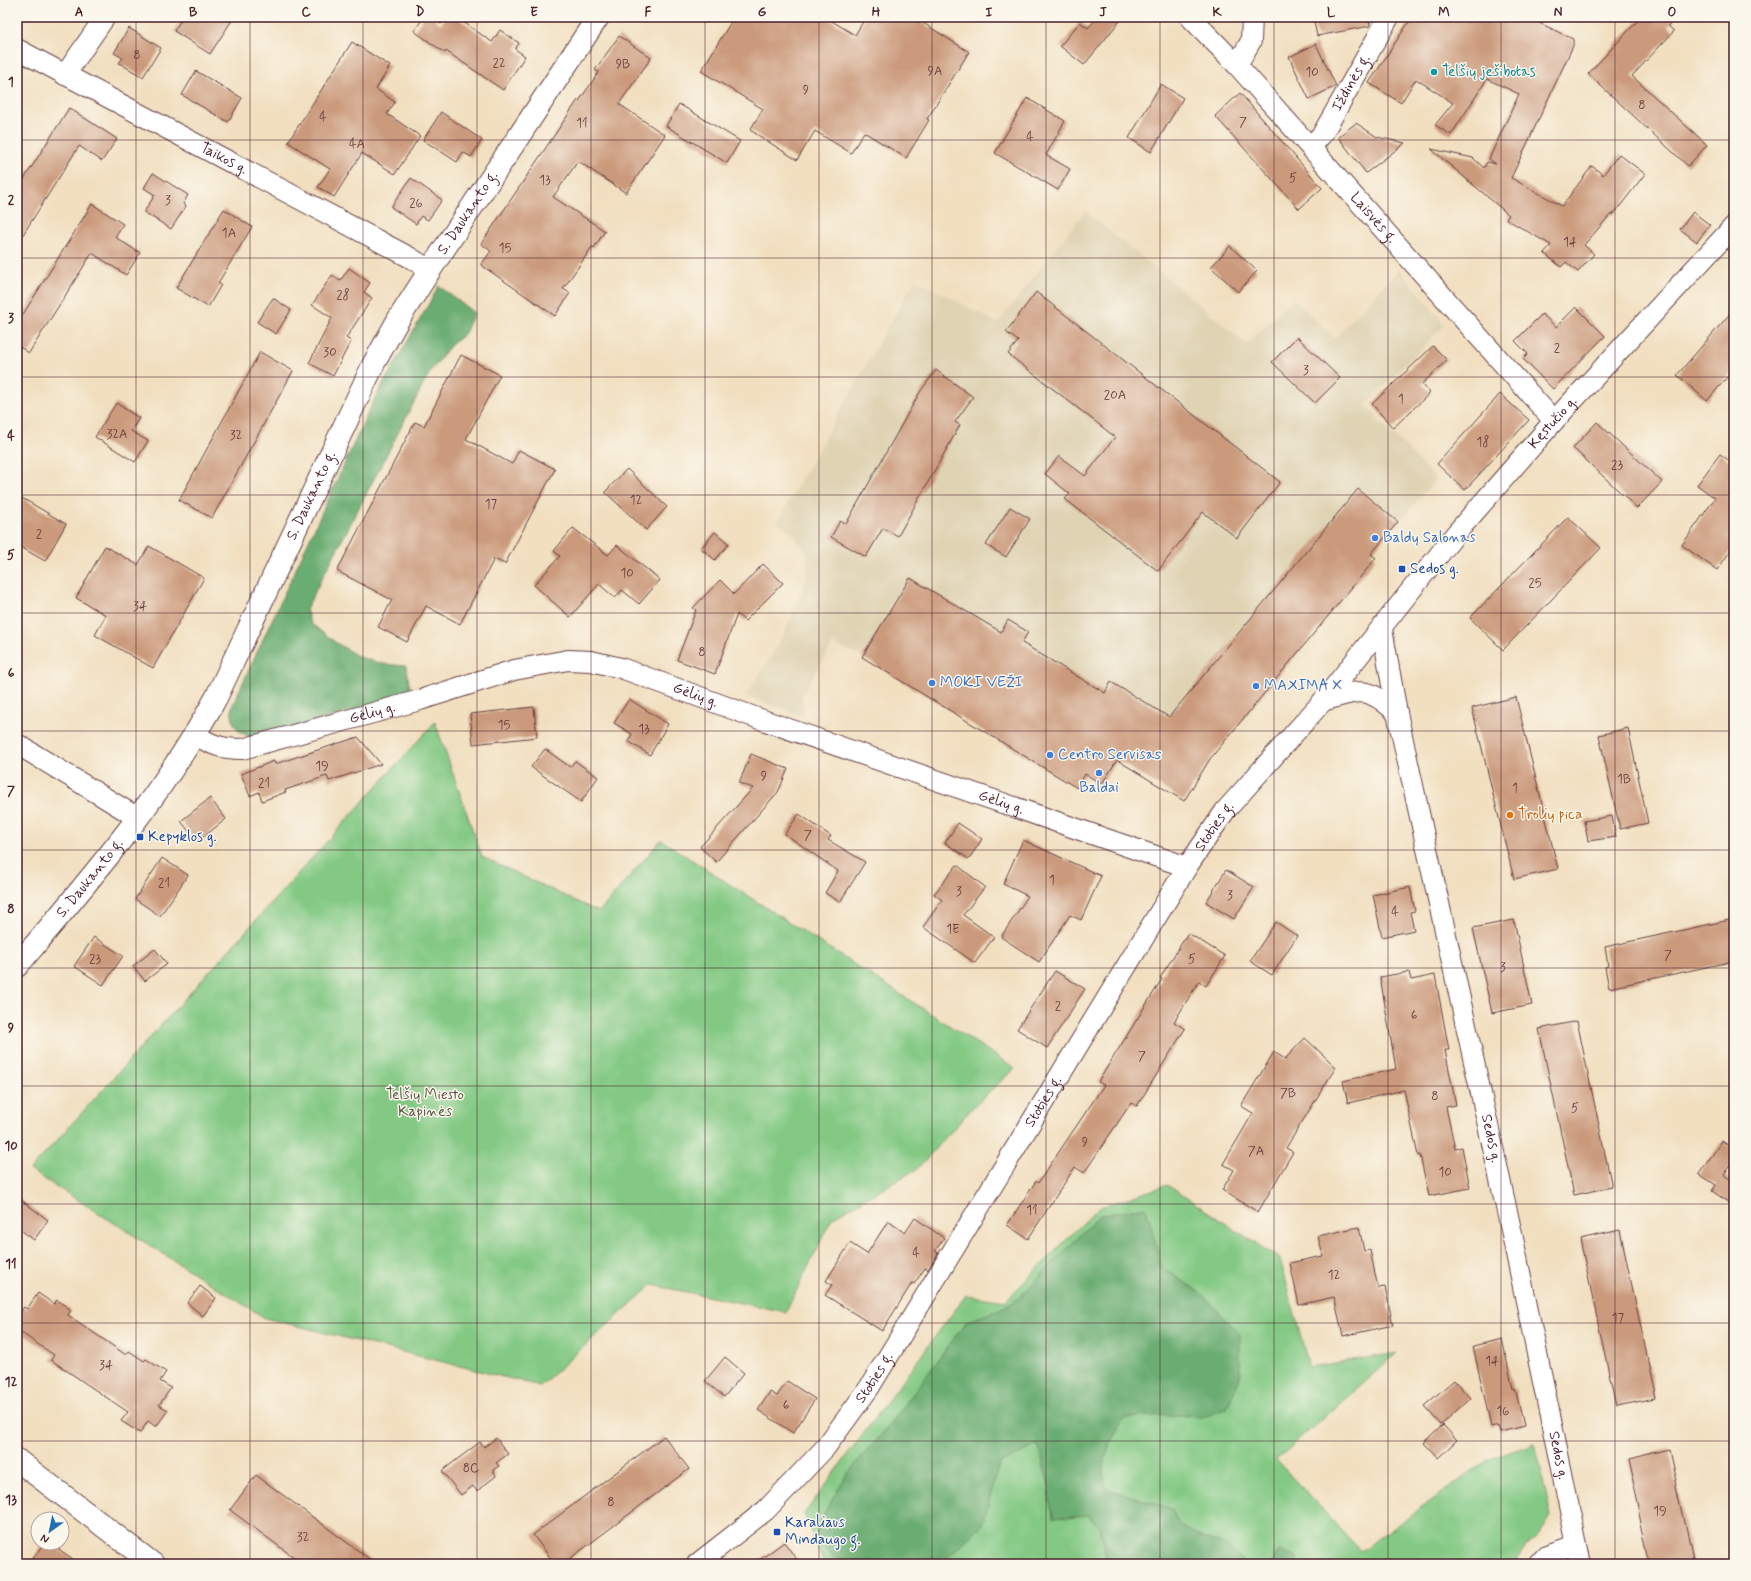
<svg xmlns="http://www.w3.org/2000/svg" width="1751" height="1581" font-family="Mynerve,sans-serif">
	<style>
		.built { fill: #e0d3b4 }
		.green { fill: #83c984; stroke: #667458 }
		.forest { fill: #6aad72; stroke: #5a664e }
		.building { fill: #cb9a7b }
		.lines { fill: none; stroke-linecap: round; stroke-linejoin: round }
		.minor-casing { stroke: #633c41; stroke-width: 22 }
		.secondary-casing { stroke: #633c41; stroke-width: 24 }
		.minor { stroke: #fff; stroke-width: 20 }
		.secondary { stroke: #fff; stroke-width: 22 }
		.grid { fill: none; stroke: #4a1f2b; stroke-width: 1; stroke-opacity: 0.55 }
		.culture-dot { fill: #0f9aa8; stroke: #fbf7ec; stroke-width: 1.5 }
		.shop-dot { fill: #3f7fe0; stroke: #fbf7ec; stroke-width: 1.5 }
		.transit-dot { fill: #1a4fb4; stroke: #fbf7ec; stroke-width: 1.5 }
		.food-dot { fill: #e8710a; stroke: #fbf7ec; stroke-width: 1.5 }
		.labels { text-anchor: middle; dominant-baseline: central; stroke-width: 3; stroke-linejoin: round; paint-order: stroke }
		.number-label { font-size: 13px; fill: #6a3e3f }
		.culture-label { font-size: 15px; fill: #0d838f; stroke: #fbf7ec; text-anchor: start }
		.street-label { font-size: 15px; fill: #4a1f2b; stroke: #fbf7ec }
		.shop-label { font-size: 15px; fill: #366cbe; stroke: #fbf7ec; text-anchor: start }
		.transit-label { font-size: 15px; fill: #164399; stroke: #fbf7ec; text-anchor: start }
		.food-label { font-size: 15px; fill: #c56008; stroke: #fbf7ec; text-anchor: start }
		.park-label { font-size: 15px; fill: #5b5246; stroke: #fbf7ec }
		.neatline { fill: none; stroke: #4a1f2b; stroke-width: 1.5 }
		.grid-label { font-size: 13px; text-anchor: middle; font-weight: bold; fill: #4a1f2b }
	</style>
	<rect width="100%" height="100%" fill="#fbf7ec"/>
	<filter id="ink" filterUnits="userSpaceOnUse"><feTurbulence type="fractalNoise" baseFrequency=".025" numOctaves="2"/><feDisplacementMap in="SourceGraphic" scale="8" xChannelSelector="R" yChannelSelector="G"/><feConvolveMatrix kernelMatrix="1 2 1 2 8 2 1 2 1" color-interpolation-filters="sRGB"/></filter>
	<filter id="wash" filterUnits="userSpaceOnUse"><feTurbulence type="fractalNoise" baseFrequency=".012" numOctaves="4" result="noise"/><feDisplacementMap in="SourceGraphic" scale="16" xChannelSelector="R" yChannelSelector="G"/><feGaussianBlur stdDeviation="0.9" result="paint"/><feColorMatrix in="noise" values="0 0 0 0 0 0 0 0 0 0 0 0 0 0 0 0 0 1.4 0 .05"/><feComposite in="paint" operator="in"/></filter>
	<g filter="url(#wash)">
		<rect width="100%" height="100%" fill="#f1dfc0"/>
		<path class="built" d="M1085,211l162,133 46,-45 42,39 64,-69 46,56 -80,80 71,74 -65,75 5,4 -166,201 -26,42 -67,-41 -15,24 -17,-10 -8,14 -215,-131 -29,-13 -25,41 -6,12 2,20 -58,-21 37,-60 25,-60 -1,-23 -14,-20 -16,-11 138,-243 83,44z"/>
		<path class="green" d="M435,722l47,135 117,55 62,-72 354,228 -39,36 -59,65 -85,49 -46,94 -134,-27 -112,101 -275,-68 -235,-148z
			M1167,1185l113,74 29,108 88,-14 -121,107 85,91 127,-91 46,-17 17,73 -12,20 -16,14 -9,14h-95l-9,-2 -2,2h-584l-20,-50 162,-219 39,6 93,-93z"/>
		<path class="forest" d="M439,286l35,27 -9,20 -15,13 -20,26 -124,237 4,14 25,19 24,15 24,7 23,2 5,27 -152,46c-20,-4 -29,-12 -27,-33l143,-308z
			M1146,1207l16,61 39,25 39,41v44l-13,30 -20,8 -42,-1 -41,3 -14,24 -7,26 3,20 66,21c2,4 4,11 7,14 17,18 54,16 64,41h-136l-7,-36 -12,-13 -35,3 -4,-33 -11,-40 -39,19 -16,60 -35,33 -70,6 -46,-5 -14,-26 4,-14 25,-44 42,-48 78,-105 29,-10 23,-13 81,-83z
			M1279,1551l18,7 1,6h-27z"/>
		<g id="blocks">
			<path class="building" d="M183,17h51l-24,37 -36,-23z
				M424,17h7l10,7 5,-7h10l36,25 8,-12 19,13 -4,6 10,7 -22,34 -57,-39 -1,2 -31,-22z
				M734,17h91l30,18 11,-18h48l55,35 -42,67 2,1 -23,38 -42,-26 -13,21 -36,-22 -18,29 -47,-30 13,-21 -62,-38z
				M1098,17h25l-39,48 -24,-19 20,-24 8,6z
				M1313,17h56l1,9 -53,10z
				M1412,17h115l46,22v7l-62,132 51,28 30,-40 11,9 16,-21 26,20 -32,41 -2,-1 -27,31 10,9 -16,18 -12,-10 -5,5 -17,-14 7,-8 -45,-26 3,-4 -78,-66 42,9 11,10 3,-6 9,2 -7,-5 30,-65 -32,-15 -36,56 -16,-10 18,-22 -37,-24 -15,24 -32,-20z
				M1641,17h35l-8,9 6,5 -42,45 75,69 -19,21 -100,-92z
				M129,28l32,20 -18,29 -24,-14 4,-5 -9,-5z
				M619,36l32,22 -32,46 46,31 -39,58 -48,-32 -25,36 52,34 -11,17 -2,-1 -29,42 7,4 -15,23 -74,-51 10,-14 -10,-7 97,-144 1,1 20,-29 -4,-2z
				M352,42l38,24 -14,23 19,13 -8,12 33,22 -25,38 -33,-21 -28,44 -16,-10 12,-18 -42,-27z
				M1316,44l20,42 -27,13 -20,-42z
				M196,71l46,27 -14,24 -46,-27z
				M1161,84l22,14 -32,54 -22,-14z
				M1240,93l82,95 -23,21 -84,-93z
				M1027,98l38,23 -19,34 24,14 -12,21 -63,-37z
				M679,104l61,37 -13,22 -61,-37z
				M69,108l48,31 -15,22 -23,-15 -62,98v-54z
				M441,112l41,28 -11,17 -8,-5 -6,10 -34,-22z
				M1356,123l21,14 28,6 -39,30 -28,-36z
				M153,173l35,22 -5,9 3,2 -15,23 -27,-17 11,-17 -11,-7z
				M411,178l31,22 -14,20 -7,-4 -5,8 -25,-17z
				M92,204l31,20 -8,13 25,16 -14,22 -34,-22 -63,100 -12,-8v-21z
				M224,209l28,18 -34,56 3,2 -13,22 -32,-19z
				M1693,212l17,13 -13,17 -17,-13z
				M1230,246l27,25 -19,21 -27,-25z
				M349,268l21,15 -6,9 8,6 -26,40 5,3 -18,35 -24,-13 23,-45 -20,-13 20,-30 8,6z
				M1036,292l244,190 -43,56 -34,-26 -45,59 -93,-72 5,-5 -25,-20 14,-18 26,20 30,-39 -107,-83 10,-13 -12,-9z
				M273,298l18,12 -15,24 -19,-12z
				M1576,307l29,29 -52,53 -30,-30 5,-5 -13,-13 27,-27 14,13z
				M1734,309v60l-27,32 -30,-26z
				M1297,337l43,41 -25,25 -43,-41z
				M1433,346l14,14 -25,24 8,9 -37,35 -21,-24z
				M260,352l33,19 -81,147 -33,-18z
				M461,355l39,20 -34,64 46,25 7,-14 36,19 -50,95 -11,-5 -34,65 -34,-18 -19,36 -29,-15 14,-27 -55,-29 78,-149 9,4z
				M936,370l37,27 -18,25 5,3 -62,111 -15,-8 -17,29 -35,-20 9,-16 6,3 74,-132z
				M1500,394l29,26 -64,70 -28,-26z
				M116,403l23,15 -8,13 17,10 -13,21 -40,-25z
				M1597,422l65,60 -25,26 -64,-60z
				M1720,454l14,10v82l-17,24 -35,-25 33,-47 -18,-13z
				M627,469l40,38 -21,23 -41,-38z
				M1358,489l40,33 -27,32 5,4 -166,201 -26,42 -67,-41 -15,24 -17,-10 -8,14 -215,-131 48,-79 91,54 7,-12 20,12 -6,11 83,50 6,-11 58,35z
				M17,495l49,29 -21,37 -28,-16z
				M1010,507l20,12 -24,38 -20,-12z
				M1568,517l33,31 -98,102 -33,-32z
				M573,528l35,27 9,-10 43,35 -21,24 -17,-14 -7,8 -16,-14 -29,33 -36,-32 26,-29 -6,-5z
				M715,532l14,12 -14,16 -14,-12z
				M105,546l33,19 11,-19 55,32 -51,90 -58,-33 11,-20 -30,-17z
				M763,564l20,19 -38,38 -8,-7 -22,60 -38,-14 19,-50 -3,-2 27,-28 14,14z
				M1516,697l42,172 -44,10 -42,-171z
				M629,699l39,25 -18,31 -22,-14 4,-7 -18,-11z
				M534,707l3,30 -64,7 -3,-30z
				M1628,728l20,95 -28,6 -21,-94z
				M358,737l23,27 -52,17 -2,-5 -42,14 1,2 -24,9 -3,-9 -9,4 -9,-22 33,-13 1,3z
				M545,749l25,18 5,-6 23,16 -17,25 -50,-35z
				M751,754l37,15 -10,23 -62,70 -16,-15 53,-59 -14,-5z
				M210,798l16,21 -29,23 -16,-21z
				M799,814l32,22 -3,4 37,22 -25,40 -15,-9 13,-22 -53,-37z
				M1612,816l4,21 -28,4 -4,-20z
				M958,823l24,16 -13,20 -24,-16z
				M1023,840l78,36 -20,44 -11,-5 -31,47 -38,-25 27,-41 -25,-12z
				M162,858l26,17 -28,41 -25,-17z
				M957,865l28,22 -22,28 31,22 -19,26 -52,-36 19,-27 -8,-6z
				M1226,870l28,17 -20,32 -28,-17z
				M1410,887l5,24 -5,1 4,18 -32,7 -9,-42z
				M1734,919v42l-125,27 -4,-21 3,-1 -3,-19z
				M1514,920l18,85 -40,8 -19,-85z
				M1276,922l21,14 -25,39 -22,-14z
				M1188,933l37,23 -19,30 -7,-5 -25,41 11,7 -48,77 -6,-3 -47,70 -9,-6 -47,72 -21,-14 29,-44 2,2 66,-98 -6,-3 64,-103 -2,-1z
				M94,937l29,19 -20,29 -29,-19z
				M155,949l12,15 -22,17 -12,-15z
				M1055,971l30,18 -38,59 -30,-19z
				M1409,972l2,8 24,-5 14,75h-4l11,55 -10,2 9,42 7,-2 8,41 -41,8 -9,-41 -2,1 -14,-66 -56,13 -5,-22 53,-12 -16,-92z
				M1577,1021l35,166 -38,8 -35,-166z
				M1305,1038l31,29 -50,81 7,4 -35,60 -36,-22 12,-20 -11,-6 30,-51 -12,-7 33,-54 11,7z
				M1722,1141l12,8v12l-10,14 10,7v24l-22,-15 4,-6 -17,-11z
				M17,1197l31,23 -14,20 -17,-13z
				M915,1218l29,20 -9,13 3,2 -10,17 -3,-2 -11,16 -2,-1 -30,48 -57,-36 7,-10 -6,-4 24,-38 17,11 21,-33 17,12z
				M1359,1227l5,24 6,-1 8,38 7,-1 8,38 -50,11 -9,-39 -35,8 -9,-42 33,-7 -5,-20z
				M1620,1230l36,168 -40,8 -36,-167z
				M200,1286l16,12 -13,18 -16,-13z
				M38,1293l16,11 3,-4 14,10 -3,5 58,40 3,-4 15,10 2,-2 20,13 -6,9 11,7 -12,17 9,5 -12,17 -8,-6 -8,12 -19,-12 7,-9 -77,-52 3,-5 -37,-25v-13l7,-10 3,2z
				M1502,1339l11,50 2,-1 9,38 -24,6 -2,-7 -7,2 -18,-81z
				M725,1357l19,16 -20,24 -19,-16z
				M1454,1380l16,18 -29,27 -17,-19z
				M787,1381l28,18 -22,34 -35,-23 12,-18 7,4z
				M1443,1425l14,15 -19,18 -14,-15z
				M664,1436l25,33 -126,95h-8l-22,-29z
				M496,1438l12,16 -12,9 3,3 -6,4 3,6 -19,15 -4,-5 -12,9 -19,-24 38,-29 4,5z
				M1669,1449l25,115h-44l-23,-105z
				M256,1475l120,89h-73l-73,-54z
				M784,1542l16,22h-46z
				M44,1543h6l30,21h-51z"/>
		</g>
	</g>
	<g filter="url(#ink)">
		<use href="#blocks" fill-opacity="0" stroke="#633c41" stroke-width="1"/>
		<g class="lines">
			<defs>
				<g id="minor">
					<path id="s1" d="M1190,17l47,48 317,356"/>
					<path id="s2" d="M17,49l392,208 21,13"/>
					<path d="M1237,65l14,-24 1,-24"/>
					<path d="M65,75l40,-58"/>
					<path id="s3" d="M1311,147l12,-14 66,-116"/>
					<path id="s4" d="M1382,629l15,84 115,521 69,330"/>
					<path d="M1323,701c37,-11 44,-16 74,12"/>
					<path id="s5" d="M195,735c17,10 27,14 47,14l178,-49 94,-30 54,-10 23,1 30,7 136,50 430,149"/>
					<path d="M17,744l121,74"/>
					<path id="s6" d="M697,1564l69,-54 59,-62 44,-60 318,-521 38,-56 98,-110 135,-170 96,-110 180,-195"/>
					<path d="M1538,1564l7,-8 32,-11"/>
				</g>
				<g id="secondary">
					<path id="s7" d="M17,966c72,-85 145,-170 199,-268l158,-335 24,-43 32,-50 168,-253"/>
					<path d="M17,1460l136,104"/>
				</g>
			</defs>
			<use href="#minor" class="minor-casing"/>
			<use href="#secondary" class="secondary-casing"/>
			<use href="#minor" class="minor"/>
			<use href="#secondary" class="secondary"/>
		</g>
	</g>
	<path class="grid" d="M136,17v1547M250,17v1547M363,17v1547M477,17v1547M591,17v1547M705,17v1547M819,17v1547M932,17v1547M1046,17v1547M1160,17v1547M1274,17v1547M1388,17v1547M1501,17v1547M1615,17v1547M17,140h1717M17,258h1717M17,377h1717M17,495h1717M17,613h1717M17,731h1717M17,850h1717M17,968h1717M17,1086h1717M17,1204h1717M17,1323h1717M17,1441h1717"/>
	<circle class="culture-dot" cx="1434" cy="72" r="4"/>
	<g class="shop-dot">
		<circle cx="1375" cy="538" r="4"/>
		<circle cx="932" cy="683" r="4"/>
		<circle cx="1256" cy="686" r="4"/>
		<circle cx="1050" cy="755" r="4"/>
		<circle cx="1099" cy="773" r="4"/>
	</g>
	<g class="transit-dot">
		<rect x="1398" y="565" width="8" height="8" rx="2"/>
		<rect x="136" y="833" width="8" height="8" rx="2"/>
		<rect x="773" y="1528" width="8" height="8" rx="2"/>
	</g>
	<circle class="food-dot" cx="1510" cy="815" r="4"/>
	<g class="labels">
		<g class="number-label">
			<text x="137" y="55">8</text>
			<text x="499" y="63">22</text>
			<text x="623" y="64">9B</text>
			<text x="935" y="71">9A</text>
			<text x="1312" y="72">10</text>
			<text x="806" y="90">9</text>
			<text x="1642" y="105">8</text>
			<text x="323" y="117">4</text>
			<text x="1243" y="122">7</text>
			<text x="582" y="123">11</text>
			<text x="1030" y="137">4</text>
			<text x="357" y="144">4A</text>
			<text x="1293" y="178">5</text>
			<text x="545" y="180">13</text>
			<text x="168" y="200">3</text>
			<text x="416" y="203">26</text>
			<text x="229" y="233">1A</text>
			<text x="1570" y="242">14</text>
			<text x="505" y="248">15</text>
			<text x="343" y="295">28</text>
			<text x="1557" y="348">2</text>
			<text x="330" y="352">30</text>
			<text x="1306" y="370">3</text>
			<text x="1115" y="395">20A</text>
			<text x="1401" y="399">1</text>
			<text x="117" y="434">32A</text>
			<text x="236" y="435">32</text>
			<text x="1483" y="442">18</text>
			<text x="1617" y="465">23</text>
			<text x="636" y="500">12</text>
			<text x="491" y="504">17</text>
			<text x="39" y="534">2</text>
			<text x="627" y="573">10</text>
			<text x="1535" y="583">25</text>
			<text x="140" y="606">34</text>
			<text x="702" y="652">8</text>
			<text x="504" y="725">15</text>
			<text x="644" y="729">13</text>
			<text x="322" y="766">19</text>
			<text x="764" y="776">9</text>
			<text x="1624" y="779">1B</text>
			<text x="264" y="783">21</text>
			<text x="1515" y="788">1</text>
			<text x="808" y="835">7</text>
			<text x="1052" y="880">1</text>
			<text x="164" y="883">21</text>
			<text x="959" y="891">3</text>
			<text x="1230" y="895">3</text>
			<text x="1395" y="912">4</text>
			<text x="953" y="929">1E</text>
			<text x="1668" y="955">7</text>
			<text x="95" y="959">23</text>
			<text x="1192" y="959">5</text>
			<text x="1503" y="967">3</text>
			<text x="1058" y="1006">2</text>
			<text x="1414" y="1015">6</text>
			<text x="1142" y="1056">7</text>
			<text x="1288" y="1093">7B</text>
			<text x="1435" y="1096">8</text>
			<text x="1575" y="1108">5</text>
			<text x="1085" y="1142">9</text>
			<text x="1256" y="1151">7A</text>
			<text x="1445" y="1172">10</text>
			<text x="1032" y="1210">11</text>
			<text x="916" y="1253">4</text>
			<text x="1334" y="1275">12</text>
			<text x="1618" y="1318">17</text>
			<text x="1492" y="1361">14</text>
			<text x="106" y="1365">34</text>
			<text x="786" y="1405">6</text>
			<text x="1503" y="1411">16</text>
			<text x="471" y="1468">8C</text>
			<text x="611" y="1502">8</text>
			<text x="1660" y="1511">19</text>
			<text x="303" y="1537">32</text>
		</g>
		<g class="culture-label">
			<text x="1442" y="72">Telšių ješibotas</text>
		</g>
		<g class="street-label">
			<text stroke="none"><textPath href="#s3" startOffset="76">Iždinės g.</textPath></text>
			<text stroke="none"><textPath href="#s2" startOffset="234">Taikos g.</textPath></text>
			<text stroke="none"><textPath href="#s7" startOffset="882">S. Daukanto g.</textPath></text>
			<text stroke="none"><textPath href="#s1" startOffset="272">Laisvės g.</textPath></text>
			<text stroke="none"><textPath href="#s6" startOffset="1434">Kęstučio g.</textPath></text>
			<text stroke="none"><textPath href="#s7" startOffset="558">S. Daukanto g.</textPath></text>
			<text stroke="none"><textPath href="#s5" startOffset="521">Gėlių g.</textPath></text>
			<text stroke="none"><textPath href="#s5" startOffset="185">Gėlių g.</textPath></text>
			<text stroke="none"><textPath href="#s5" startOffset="845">Gėlių g.</textPath></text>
			<text stroke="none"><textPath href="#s6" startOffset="907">Stoties g.</textPath></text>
			<text stroke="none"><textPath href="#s7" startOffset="114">S. Daukanto g.</textPath></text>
			<text stroke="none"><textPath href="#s6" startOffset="583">Stoties g.</textPath></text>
			<text stroke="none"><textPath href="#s4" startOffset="521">Sedos g.</textPath></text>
			<text stroke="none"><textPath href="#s6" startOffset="259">Stoties g.</textPath></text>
			<text stroke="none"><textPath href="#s4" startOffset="845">Sedos g.</textPath></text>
		</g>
		<g class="shop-label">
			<text x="1383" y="538">Baldų Salonas</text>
			<text x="940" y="683">MOKI VEŽI</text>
			<text x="1264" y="686">MAXIMA X</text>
			<text x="1058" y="755">Centro Servisas</text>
			<text x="1099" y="788" text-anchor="middle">Baldai</text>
		</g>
		<g class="transit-label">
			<text x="1410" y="569">Sedos g.</text>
			<text x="148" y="837">Kepyklos g.</text>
			<text x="785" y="1523">Karaliaus<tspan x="785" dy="17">Mindaugo g.</tspan></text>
		</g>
		<g class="food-label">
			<text x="1518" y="815">Trolių pica</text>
		</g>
		<g class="park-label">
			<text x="425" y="1095">Telšių Miesto<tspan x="425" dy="17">Kapinės</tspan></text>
		</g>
	</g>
	<rect width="1751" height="1581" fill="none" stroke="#fbf7ec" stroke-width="44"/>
	<g transform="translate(50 1531) rotate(213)"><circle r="19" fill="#fbf7ec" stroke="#b4a19f"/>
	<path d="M0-3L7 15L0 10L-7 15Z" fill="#1f6fb2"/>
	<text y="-6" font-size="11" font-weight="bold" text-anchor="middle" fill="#4a1f2b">N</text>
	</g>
	<rect x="22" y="22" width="1707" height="1537" class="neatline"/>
	<g class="grid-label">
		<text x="79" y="16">A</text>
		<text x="193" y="16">B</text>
		<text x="306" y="16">C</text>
		<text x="420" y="16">D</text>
		<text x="534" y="16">E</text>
		<text x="648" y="16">F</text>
		<text x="762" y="16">G</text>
		<text x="876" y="16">H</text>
		<text x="989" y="16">I</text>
		<text x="1103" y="16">J</text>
		<text x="1217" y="16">K</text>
		<text x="1331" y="16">L</text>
		<text x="1444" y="16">M</text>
		<text x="1558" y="16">N</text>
		<text x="1672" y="16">O</text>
		<text x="11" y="86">1</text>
		<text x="11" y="204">2</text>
		<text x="11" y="322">3</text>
		<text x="11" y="440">4</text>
		<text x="11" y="559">5</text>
		<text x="11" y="677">6</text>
		<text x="11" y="795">7</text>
		<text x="11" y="913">8</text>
		<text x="11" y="1032">9</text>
		<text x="11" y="1150">10</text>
		<text x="11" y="1268">11</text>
		<text x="11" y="1386">12</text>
		<text x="11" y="1504">13</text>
	</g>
</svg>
